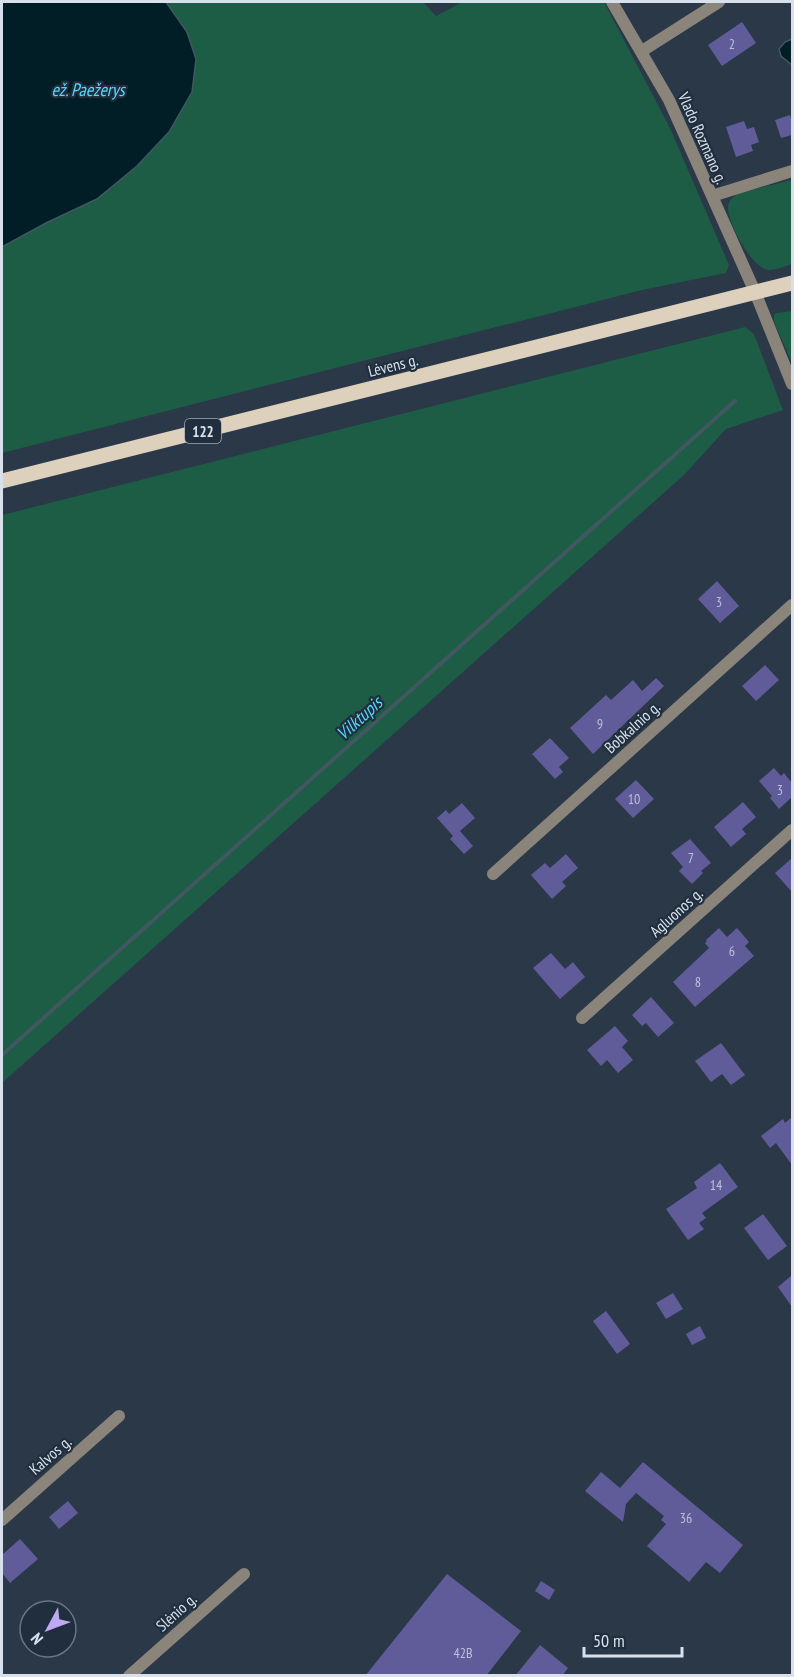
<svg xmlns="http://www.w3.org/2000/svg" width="794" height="1677" font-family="'PT Sans Narrow',sans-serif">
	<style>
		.green { fill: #1d5c45 }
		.water { fill: #011e26; stroke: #425861; stroke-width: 1.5 }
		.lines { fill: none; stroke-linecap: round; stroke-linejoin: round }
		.stream { stroke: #425861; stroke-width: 4 }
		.building { fill: #605c9a }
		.street { stroke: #8a847b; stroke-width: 12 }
		.primary { stroke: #ddd1be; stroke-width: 15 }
		.labels { text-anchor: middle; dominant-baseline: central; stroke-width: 4.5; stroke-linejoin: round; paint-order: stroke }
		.number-label { font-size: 14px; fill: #bac0d7 }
		.shield { fill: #202e3d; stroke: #a1abb7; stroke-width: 1.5 }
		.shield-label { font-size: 15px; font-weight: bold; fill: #d8e1eb }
		.street-label { font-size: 16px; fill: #d8e1eb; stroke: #202e3d }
		.water-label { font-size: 18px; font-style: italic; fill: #53d8fe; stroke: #202e3d }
	</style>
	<rect width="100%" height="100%" fill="#2a3848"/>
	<path class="green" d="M166,2h257l13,14 26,-14h142l66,126 59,137 -3,8 -84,17 -640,163v-206l44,-24 51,-24 73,-194z
		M792,180v84c-6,2 -16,6 -23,6 -17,-1 -41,-47 -41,-62 0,-8 5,-11 11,-15z
		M792,311v52l-18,-41v-7l2,-2z
		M745,327l9,7 29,76 -57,19 -42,46 -682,608v-568z"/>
	<path class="water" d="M2,2h164l21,30 9,27 -4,33 -23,40 -32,34 -40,33 -51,24 -44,24z
		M792,39v26l-11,-9 -2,-7 6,-7z"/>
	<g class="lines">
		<path class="stream" d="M2,1055l733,-654"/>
	</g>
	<path class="building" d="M742,22l14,21 -34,23 -14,-21z
		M790,115l2,7v13l-11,3 -6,-18z
		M744,121l3,8 7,-2 5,15 -8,3 2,6 -17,6 -10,-30z
		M717,581l22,25 -19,17 -22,-24z
		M765,665l14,15 -23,21 -14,-15z
		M656,678l8,8 -71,68 -23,-26 36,-33 5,5 22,-20 9,11z
		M550,738l19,20 -10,9 4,5 -8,7 -23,-25z
		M774,768l7,8 3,-3 8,10v14l-13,12 -9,-11 2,-2 -13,-15z
		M636,780l18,19 -21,19 -18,-19z
		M743,802l13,15 -14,12 4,5 -15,13 -17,-20z
		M462,803l13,15 -15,13 13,15 -9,8 -14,-15 3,-3 -16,-18 9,-8 3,4z
		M690,839l21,24 -10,8 2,2 -11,11 -13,-13 4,-4 -12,-14z
		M566,854l12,14 -16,14 4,4 -14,13 -21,-24 14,-12 5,5z
		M792,858v34l-17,-19z
		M719,928l8,9 10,-9 12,14 -4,4 9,10 -59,51 -22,-25 36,-34 -4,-5 2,-2 -1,-1z
		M551,953l14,16 8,-7 12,15 -25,22 -27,-31z
		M651,997l23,26 -16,14 -12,-14 -4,3 -10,-11z
		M615,1026l13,15 -6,6 11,13 -15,13 -11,-13 -6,6 -14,-16z
		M721,1043l24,32 -14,10 -9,-11 -11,8 -16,-21z
		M792,1117v48l-16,-22 -6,5 -9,-12 22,-17 2,4z
		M720,1163l18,24 -36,26 4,5 -7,5 5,6 -16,11 -22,-31 31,-21 -3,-6z
		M763,1214l24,32 -19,14 -24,-32z
		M792,1275v32l-14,-20z
		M673,1293l10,16 -17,10 -10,-16z
		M606,1311l24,33 -13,10 -24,-33z
		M700,1326l6,12 -14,7 -6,-11z
		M643,1462l100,83 -23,28 -14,-11 -17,20 -42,-36 19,-22 -5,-4 3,-4 -28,-23 -10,11 -3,18 -38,-31 16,-19 19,16z
		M68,1501l10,12 -19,16 -10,-12z
		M20,1539l18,20 -28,24 -8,-10v-18z
		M447,1574l74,57 -35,45h-121z
		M541,1581l14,9 -6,10 -14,-9z
		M540,1645l28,23 -6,8h-47z"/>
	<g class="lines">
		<path class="street" d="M612,2l57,98 86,192 37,92
			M642,51l77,-49
			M712,196l80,-25
			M493,874l299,-269
			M582,1018l210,-188
			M2,1520l117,-104
			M129,1676l115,-102"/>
		<path class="primary" d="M2,481l790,-198"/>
	</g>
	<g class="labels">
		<g class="number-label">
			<text x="732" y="44">2</text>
			<text x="719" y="602">3</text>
			<text x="600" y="724">9</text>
			<text x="780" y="790">3</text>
			<text x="634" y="799">10</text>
			<text x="691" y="858">7</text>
			<text x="732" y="951">6</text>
			<text x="698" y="982">8</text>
			<text x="716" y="1185">14</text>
			<text x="686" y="1518">36</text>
			<text x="463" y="1653">42B</text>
		</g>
		<rect class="shield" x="185" y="419" width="36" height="24" rx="4.5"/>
		<g class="shield-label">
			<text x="203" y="431">122</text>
		</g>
		<g class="street-label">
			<text transform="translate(703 138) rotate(66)">Vlado Rozmano g.</text>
			<text transform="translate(393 365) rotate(-14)">Lėvens g.</text>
			<text transform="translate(632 727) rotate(-42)">Bobkalnio g.</text>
			<text transform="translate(676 912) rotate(-42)">Agluonos g.</text>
			<text transform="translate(50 1455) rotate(-41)">Kalvos g.</text>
			<text transform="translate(176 1612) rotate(-42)">Slėnio g.</text>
		</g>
		<g class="water-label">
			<text x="88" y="89">ež. Paežerys</text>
			<text transform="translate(359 718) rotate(-42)">Vilktupis</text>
		</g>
	</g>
	<rect width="794" height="1677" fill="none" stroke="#d8e1eb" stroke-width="6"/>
	<g transform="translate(48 1629) rotate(229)"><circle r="28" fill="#202e3d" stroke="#6a7683" stroke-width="1.5"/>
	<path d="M0-4.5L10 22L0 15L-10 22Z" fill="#c1a8f3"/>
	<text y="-9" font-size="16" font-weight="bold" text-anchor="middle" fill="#d8e1eb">N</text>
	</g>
	<path d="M584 1647v9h98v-9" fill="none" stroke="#d8e1eb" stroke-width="3"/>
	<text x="593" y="1647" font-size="18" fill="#d8e1eb" stroke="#202e3d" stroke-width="4.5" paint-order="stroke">50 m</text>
</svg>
